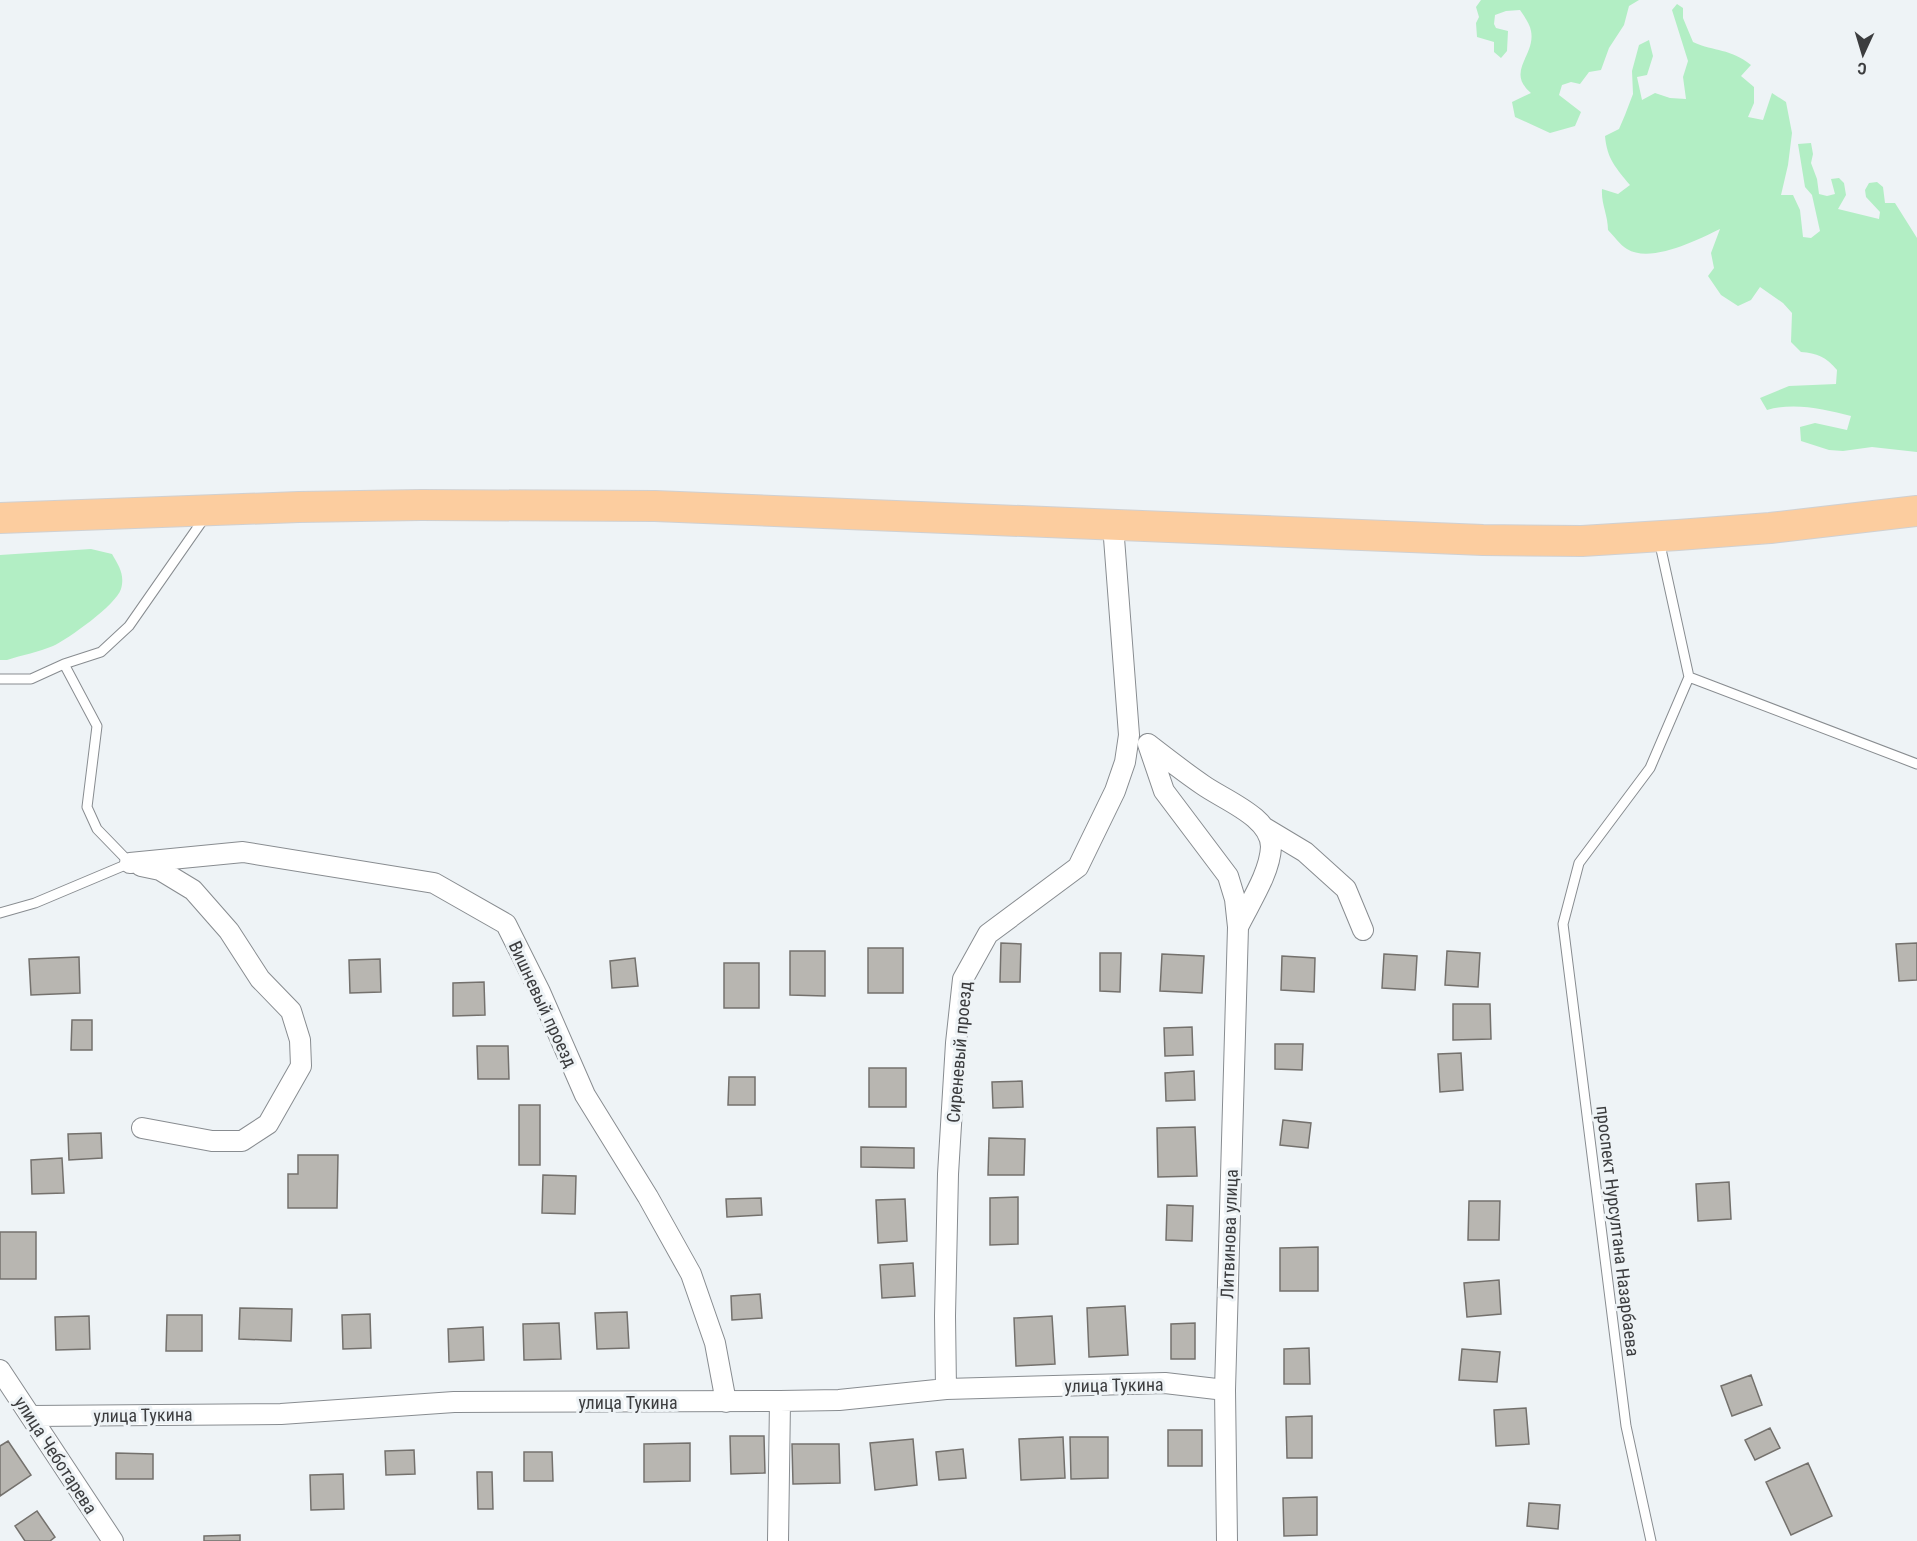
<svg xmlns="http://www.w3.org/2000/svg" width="1917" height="1541" font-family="'Roboto Condensed',sans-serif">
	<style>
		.green { fill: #b2eec4 }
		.building { fill: #b8b6b1; stroke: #74716d; stroke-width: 1.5 }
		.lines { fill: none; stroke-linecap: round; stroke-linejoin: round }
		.service-casing { stroke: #888c90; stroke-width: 11 }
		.minor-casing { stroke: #888c90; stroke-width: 22 }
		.primary-casing { stroke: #d0d0d1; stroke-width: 32 }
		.service { stroke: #fff; stroke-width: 9 }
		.minor { stroke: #fff; stroke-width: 20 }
		.primary { stroke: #fccd9f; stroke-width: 30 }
		.labels { text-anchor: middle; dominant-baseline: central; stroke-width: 6; stroke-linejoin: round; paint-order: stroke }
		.street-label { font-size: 18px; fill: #3c3d3f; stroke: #eef3f6 }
	</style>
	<rect width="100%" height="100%" fill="#eef3f6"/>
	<path class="green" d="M1481,0h158l-10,6 -5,19 -15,23 -8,22 -12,2 -9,12 -9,-2 -9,3 -3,10 22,17 -6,14 -25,7 -35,-16 -3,-15 19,-9c-26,-22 5,-37 0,-62 -1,-7 -7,-15 -11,-21l-14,1 -11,4 -1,9 2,4 12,3 -1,20 -6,7 -7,-6v-10l-17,-5 -1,-14 3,-6 -3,-10z
		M1677,4l6,4v10l10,24c22,10 37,6 58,23l-10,11 13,11v16l-6,14 15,3 9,-27 14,9 6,31 -4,32 -7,30h12l7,15 3,27 8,1 9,-7 -8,-36 -7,-8 -7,-43 13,-1 2,11 -2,9 6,16 2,15 8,2 8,-2 -4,-15 8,-1 5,5 2,12 -8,14 41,10 1,-7 -14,-15 -1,-7 4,-7 8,-1 6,5 2,16h10l22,35v214l-45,-5 -29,4 -14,-1 -28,-9 -1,-14 15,-4 32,7 4,-14c-27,-7 -57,-14 -84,-6l-7,-12 29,-12 47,-2 1,-14c-11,-13 -20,-17 -36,-18l-10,-10 1,-29 -9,-10 -23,-16 -9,13 -13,6 -17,-11 -13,-19 6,-8 -3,-15 9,-24c-21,10 -69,35 -93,20 -7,-4 -13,-13 -19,-19 0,-15 -7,-26 -6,-41l16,5 12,-9c-14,-17 -23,-26 -25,-49l14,-7 6,-14 8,-21 -1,-23 7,-26 10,-5 4,16 -6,19 -10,2 5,23 13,-7 15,5 16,1 -3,-22 5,-16 -16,-51z
		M91,549l21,5c7,12 13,21 9,35 -5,16 -53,50 -68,57 -14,6 -31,9 -46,14h-7v-105z"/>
	<path class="building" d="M1001,943l20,1 -1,38h-20z
		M1917,943v37l-18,1 -3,-37z
		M868,948h35v45h-35z
		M790,951h35v45l-35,-1z
		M1447,951l33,2 -2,34 -33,-2z
		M1100,953h21l-1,39 -20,-1z
		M1162,954l42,2 -2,37 -42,-2z
		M1384,954l33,2 -2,34 -33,-2z
		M1282,956l33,2 -1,34 -33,-2z
		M79,957l1,36 -49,2 -2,-36z
		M635,958l3,28 -26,2 -2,-27z
		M380,959l1,33 -31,1 -1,-33z
		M724,963h35v45h-35z
		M484,982l1,33 -32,1v-33z
		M1453,1004h37l1,35 -38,1z
		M72,1020h20v30h-21z
		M1192,1027l1,28 -28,1 -1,-28z
		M1275,1044h28l-1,26 -27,-1z
		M477,1046h31l1,33h-31z
		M1461,1053l2,37 -23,2 -2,-38z
		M869,1068h37v39h-37z
		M1194,1071l1,29 -29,1 -1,-28z
		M729,1077h26v28h-27z
		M1022,1081l1,26 -30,1 -1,-26z
		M519,1105h21v60h-21z
		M1283,1120l28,3 -3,25 -28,-3z
		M1195,1127l2,49 -39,1 -1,-49z
		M101,1133l1,25 -33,2 -1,-26z
		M989,1138l36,1 -1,36h-36z
		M861,1147l53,1v20l-53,-1z
		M298,1155h40l-1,53h-49v-34h10z
		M62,1158l2,35 -32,1 -1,-34z
		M543,1175l33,1 -1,38 -33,-1z
		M1729,1182l2,37 -33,2 -2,-37z
		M1018,1197v47l-28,1v-47z
		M761,1198l1,17 -35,2 -1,-18z
		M905,1199l2,42 -29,2 -2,-43z
		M1469,1201h31l-1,39h-31z
		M1167,1205l26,1 -1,35 -26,-1z
		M0,1232h36v47h-36z
		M1318,1247v44h-38v-43z
		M913,1263l2,33 -33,2 -2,-33z
		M1499,1280l2,34 -34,3 -3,-34z
		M760,1294l2,24 -30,2 -1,-24z
		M1125,1306l3,49 -39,2 -2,-49z
		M240,1308l52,1 -1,32 -52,-2z
		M627,1312l2,36 -32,1 -2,-36z
		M370,1314l1,34 -28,1 -1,-34z
		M167,1315h35v36h-36z
		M89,1316l1,33 -34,1 -1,-33z
		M1052,1316l3,48 -39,2 -2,-48z
		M559,1323l2,36 -37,1 -1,-36z
		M1195,1323v36h-24v-35z
		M483,1327l1,33 -35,2 -1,-33z
		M1309,1348l1,36h-26v-35z
		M1462,1349l38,3 -3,30 -38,-2z
		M1751,1375l11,30 -30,11 -11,-30z
		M1526,1408l3,36 -33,2 -2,-36z
		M1312,1416v42h-25l-1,-41z
		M1770,1428l10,20 -25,12 -10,-20z
		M1168,1430h34v36h-34z
		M730,1436h34l1,37 -34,1z
		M1063,1437l2,41 -44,2 -2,-41z
		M1070,1437h38v41l-37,1z
		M913,1439l4,46 -42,5 -5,-47z
		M8,1441l23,34 -31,21v-50z
		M690,1443v38l-46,1v-38z
		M792,1444h47l1,39 -47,1z
		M963,1449l3,29 -27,2 -3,-28z
		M414,1450l1,24 -29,1 -1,-24z
		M524,1452h28l1,29h-29z
		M116,1453l37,1v25h-37z
		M1808,1463l24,53 -41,19 -25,-53z
		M477,1472h15l1,37h-15z
		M343,1474l1,35 -33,1 -1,-35z
		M1317,1497v38l-33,1 -1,-38z
		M1529,1503l31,2 -2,24 -31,-3z
		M37,1511l18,26 -5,4h-25l-10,-15z
		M240,1535v6h-36v-5z"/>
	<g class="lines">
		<defs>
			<path id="service" d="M1689,677l228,87
				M0,679h31l33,-15 37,-12 28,-26 76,-109
				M0,913l35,-10 95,-40 -33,-34 -10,-22 10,-81 -33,-62
				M1651,1541l-25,-115 -63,-502 16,-61 71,-95 39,-91 -30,-137"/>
			<path id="minor" d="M1148,744l16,47 64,85 7,23 3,28 -13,463 2,151
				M1148,744c18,14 36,28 55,41 21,15 68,32 68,62 -1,26 -22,57 -33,80
				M1265,828l40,24 41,37 17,41
				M130,863l113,-11 191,31 72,41 34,68 45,103 63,102 43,77 24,69 11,59
				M141,866l19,4 33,20 36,41 31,48 31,32 9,29 1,26 -33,58 -26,17h-30l-70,-13
				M0,1370l113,171
				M946,1389l-1,-73 3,-142 8,-131 7,-64 25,-45 90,-67 37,-76 10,-29 4,-27 -16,-210
				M31,1416l250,-2 173,-12 326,-1 59,-1 107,-11 219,-6 60,7
				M778,1541l2,-140"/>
			<path id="primary" d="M0,518l299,-11 122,-2 234,1 828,34 99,1 96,-6 92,-7 147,-17"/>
		</defs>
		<use href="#service" class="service-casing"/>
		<use href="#minor" class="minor-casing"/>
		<use href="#primary" class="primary-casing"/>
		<use href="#service" class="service"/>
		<use href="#minor" class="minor"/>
		<use href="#primary" class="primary"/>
	</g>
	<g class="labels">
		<g class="street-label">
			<text transform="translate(543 1004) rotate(65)">Вишневый проезд</text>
			<text transform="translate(959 1052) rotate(-85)">Сиреневый проезд</text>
			<text transform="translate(1618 1231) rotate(83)">проспект Нурсултана Назарбаева</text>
			<text transform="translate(1229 1234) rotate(-88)">Литвинова улица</text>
			<text transform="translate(1114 1385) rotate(-1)">улица Тукина</text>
			<text x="628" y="1402">улица Тукина</text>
			<text transform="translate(143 1415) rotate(-1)">улица Тукина</text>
			<text transform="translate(56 1455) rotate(57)">улица Чеботарева</text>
		</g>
	</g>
	<g transform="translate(1863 54) rotate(184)" stroke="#eef3f6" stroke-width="4.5" paint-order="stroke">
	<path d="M0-4.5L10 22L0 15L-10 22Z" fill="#3c3d3f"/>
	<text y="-9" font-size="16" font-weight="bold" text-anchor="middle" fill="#3c3d3f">С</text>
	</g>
</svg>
